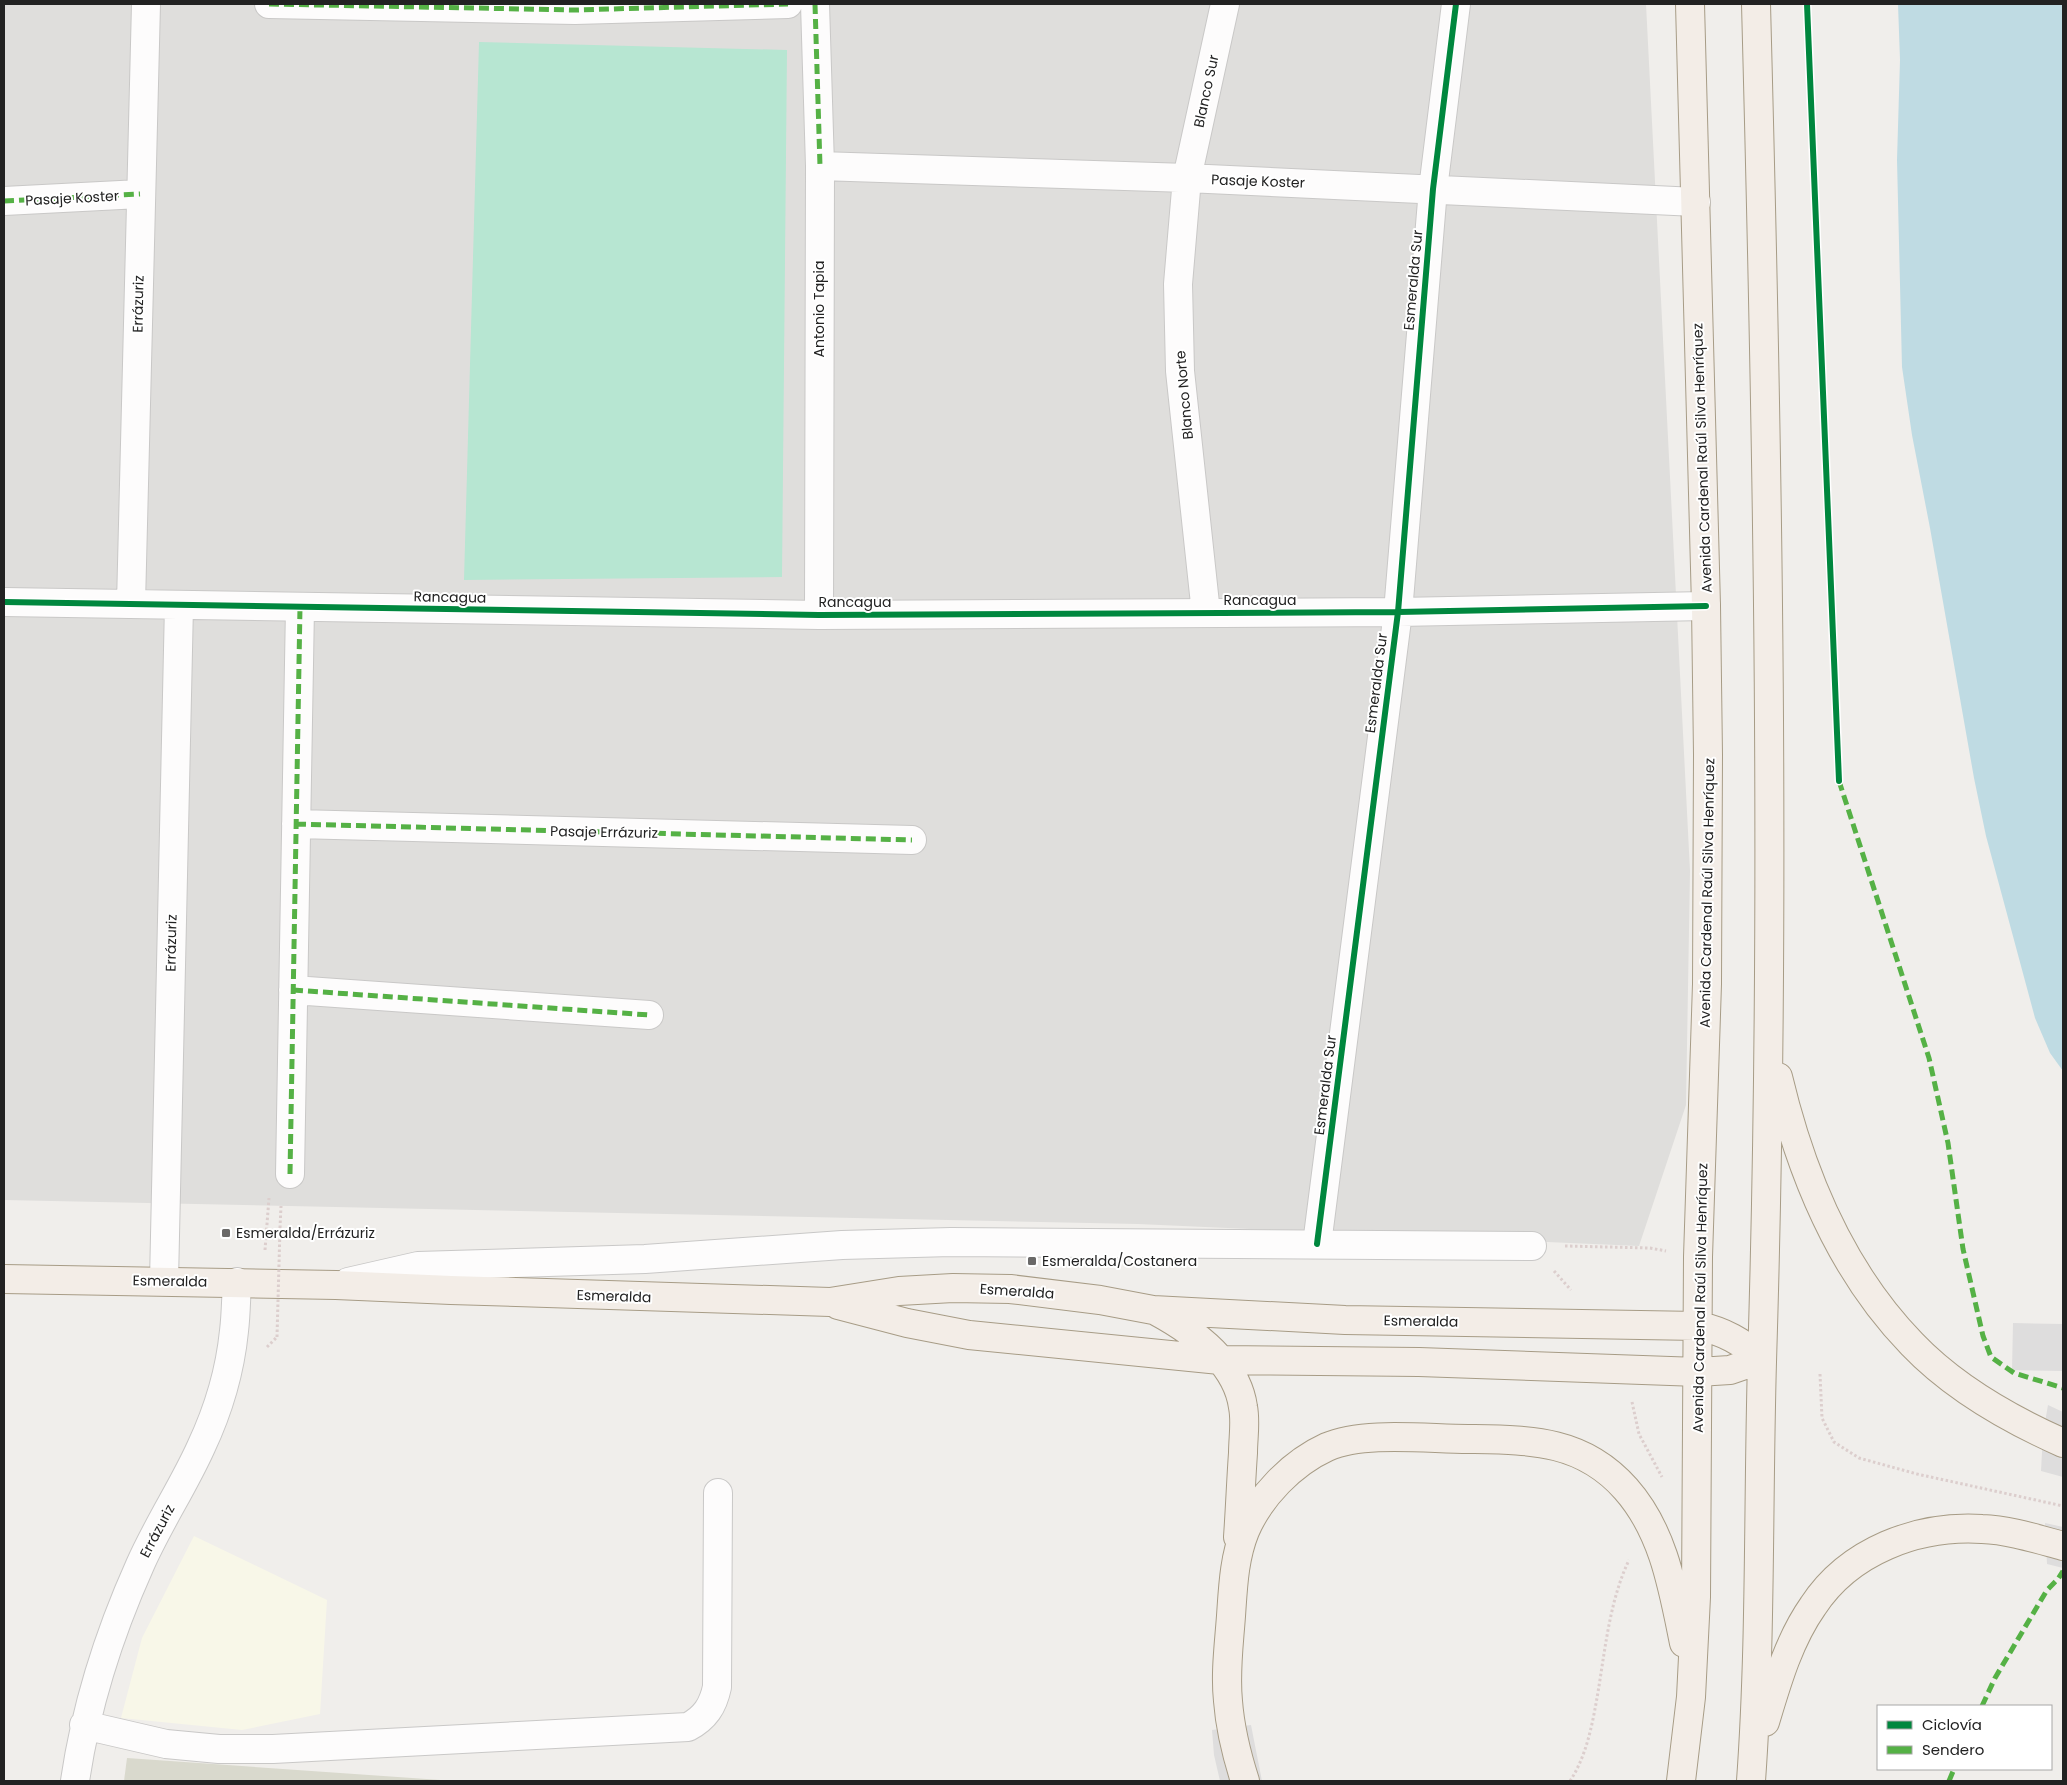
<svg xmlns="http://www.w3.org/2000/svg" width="2067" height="1785" font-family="Poppins,sans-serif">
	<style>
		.residential { fill: #dfdedc }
		.education { fill: #f8f7e8 }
		.construction { fill: #d9d9cd }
		.pitch { fill: #b7e6d2 }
		.water { fill: #bfdbe3 }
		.pier { fill: #dedddd }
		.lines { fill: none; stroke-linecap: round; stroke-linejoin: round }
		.street-casing { stroke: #c9c8c7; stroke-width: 30 }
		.primary-casing { stroke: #a79c86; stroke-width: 30 }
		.path { stroke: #dccecd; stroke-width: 3; stroke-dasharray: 2.5 2.5; stroke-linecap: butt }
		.street { stroke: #fdfcfc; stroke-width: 28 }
		.primary { stroke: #f3ede7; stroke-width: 28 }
		.path-bridge { stroke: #dccecd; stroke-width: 3; stroke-dasharray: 2.5 2.5; stroke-linecap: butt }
		.quiet { stroke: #55b145; stroke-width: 5; stroke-dasharray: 10 5; stroke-linecap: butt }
		.cycleway-casing { stroke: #fff; stroke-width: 9 }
		.cycleway { stroke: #00873e; stroke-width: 6 }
		.poi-dot { fill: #6a6968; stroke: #fff; stroke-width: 2 }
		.labels { text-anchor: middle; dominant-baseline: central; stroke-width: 4; stroke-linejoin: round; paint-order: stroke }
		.street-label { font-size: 14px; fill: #222; stroke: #fff }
		.poi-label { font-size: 14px; fill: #222; stroke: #fff; text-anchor: start }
	</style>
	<rect width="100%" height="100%" fill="#f0eeeb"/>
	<path class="residential" d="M4,4h1642l44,867 -4,234 -47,141 -501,-22 -1134,-24z"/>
	<path class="education" d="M194,1536l133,64 -7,114 -78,16 -121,-12 21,-80z"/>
	<path class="construction" d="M127,1758l328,23h-331z"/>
	<path class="pitch" d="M479,42l308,8 -5,527 -318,3z"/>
	<path class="water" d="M1898,4h165v1067l-13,-18 -15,-35 -49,-182 -12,-58 -44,-250 -18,-93 -10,-68 -5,-207 3,-100z"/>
	<path class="pier" d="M2013,1323l50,1v47l-51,-1z
		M2048,1405l15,7v65l-22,-6 2,-37z
		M2045,1523l18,4v41l-16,-4z
		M1251,1725l11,56h-42l-6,-26 -2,-25z"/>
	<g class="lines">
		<defs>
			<path id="street" d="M269,4l306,6 213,-6
				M815,4l5,162 -1,449
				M820,166l367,12 509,24
				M4,201l136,-7
				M4,602l815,13 579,-3 308,-6
				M131,604l15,-600
				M1206,613l-26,-242 -2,-87 9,-106 38,-174
				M296,824l616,16
				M293,990l356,25
				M290,1174l10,-567
				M1317,1244l81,-632 35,-423 23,-185
				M164,1281l15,-676
				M348,1282l70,-16 227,-7 197,-14 109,-3 581,4
				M84,1725l82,19 53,5h54l415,-22c17,-9 25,-21 29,-40l1,-194
				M75,1781c11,-75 34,-147 65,-216 18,-41 43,-78 61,-118 17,-36 29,-76 33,-116 2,-16 2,-33 3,-49"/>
			<path id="primary" d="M1778,1077c23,97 64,195 134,267 41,43 97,75 151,99
				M4,1279l332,6 115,5 379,12 69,-11 54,-3 57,1 90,11 53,10 192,10 353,6c26,5 44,16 64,33
				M838,1305l69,18 62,12 251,25 199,2 279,10 32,-2 32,-11
				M1156,1311c37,20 81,52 87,96 3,15 0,31 0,46 -2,28 -3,56 -5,84
				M1765,1722c12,-40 24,-82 48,-116 36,-55 104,-81 169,-77 27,1 55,10 81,17
				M1245,1781c-8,-25 -15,-53 -17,-80 -3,-28 1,-57 3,-85 2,-29 3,-58 14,-85 15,-35 47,-68 82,-84 37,-16 100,-8 141,-8 61,1 114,0 158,50 38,43 47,100 58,154
				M1681,1781l10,-84 5,-100 2,-340 9,-273 1,-229 -2,-149 -16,-602
				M1751,1781c10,-139 7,-279 11,-419 14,-453 6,-906 -6,-1358"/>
		</defs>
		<use href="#street" class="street-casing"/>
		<use href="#primary" class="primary-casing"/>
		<path class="path" d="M280,1228l1,-22
			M1565,1246l85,2 16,3
			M265,1250l4,-52
			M1554,1271l17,19
			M267,1347l10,-10
			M1820,1374l2,44 12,24 25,16 58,16 146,32
			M1632,1402l7,32 23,43
			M1570,1781c16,-24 22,-55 27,-83 8,-46 12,-96 32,-138"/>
		<use href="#street" class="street"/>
		<use href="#primary" class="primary"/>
		<path class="path-bridge" d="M277,1337l3,-109"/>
		<path class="quiet" d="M269,4l306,6 213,-6
			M815,4l5,162
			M4,201l136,-7
			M1839,781l90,277 19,85 15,106 20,87 8,21 23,16 49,15
			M296,824l616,16
			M293,990l356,25
			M290,1174l10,-567
			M1982,1706l13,-28 52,-88 11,-11 5,-8
			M1949,1781l5,-12"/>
		<defs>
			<path id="cycleway" d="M1807,4l32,777
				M4,602l815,13 579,-3 308,-6
				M1317,1244l81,-632 35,-423 23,-185"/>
		</defs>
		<use href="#cycleway" class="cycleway-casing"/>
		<use href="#cycleway" class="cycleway"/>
	</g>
	<g class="poi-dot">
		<rect x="221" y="1228" width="10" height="10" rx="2.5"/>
		<rect x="1027" y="1256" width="10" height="10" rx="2.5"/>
	</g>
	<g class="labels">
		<g class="street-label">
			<text transform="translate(1206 91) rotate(-78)">Blanco Sur</text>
			<text transform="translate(1258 181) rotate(2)">Pasaje Koster</text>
			<text transform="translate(72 198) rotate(-3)">Pasaje Koster</text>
			<text transform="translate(1413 280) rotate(-85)">Esmeralda Sur</text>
			<text transform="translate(138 304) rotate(-89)">Errázuriz</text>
			<text transform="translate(819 309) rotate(-90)">Antonio Tapia</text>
			<text transform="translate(1184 395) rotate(-95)">Blanco Norte</text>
			<text transform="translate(1702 458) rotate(-92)">Avenida Cardenal Raúl Silva Henríquez</text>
			<text transform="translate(450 597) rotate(1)">Rancagua</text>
			<text x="1260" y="600">Rancagua</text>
			<text x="855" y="602">Rancagua</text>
			<text transform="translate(1376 683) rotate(-83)">Esmeralda Sur</text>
			<text transform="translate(604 832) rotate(1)">Pasaje Errázuriz</text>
			<text transform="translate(1707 893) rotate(-89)">Avenida Cardenal Raúl Silva Henríquez</text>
			<text transform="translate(171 943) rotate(-89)">Errázuriz</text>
			<text transform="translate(1325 1085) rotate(-83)">Esmeralda Sur</text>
			<text transform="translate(170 1281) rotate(1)">Esmeralda</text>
			<text transform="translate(1017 1291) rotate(4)">Esmeralda</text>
			<text transform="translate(614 1296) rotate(2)">Esmeralda</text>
			<text transform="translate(1700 1298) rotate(-89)">Avenida Cardenal Raúl Silva Henríquez</text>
			<text transform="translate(1421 1321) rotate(1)">Esmeralda</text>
			<text transform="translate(157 1531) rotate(-62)">Errázuriz</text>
		</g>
		<g class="poi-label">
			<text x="236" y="1233">Esmeralda/Errázuriz</text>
			<text x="1042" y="1261">Esmeralda/Costanera</text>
		</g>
	</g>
	<rect width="2067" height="1785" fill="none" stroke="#222222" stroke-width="10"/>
	<rect x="1877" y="1705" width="175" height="65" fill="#ffffff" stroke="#a7a7a7"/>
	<rect x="1887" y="1721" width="25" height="8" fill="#00873e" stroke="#a7a7a7"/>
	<text x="1922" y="1730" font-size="15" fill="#222222">Ciclovía</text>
	<rect x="1887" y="1746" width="25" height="8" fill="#55b145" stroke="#a7a7a7"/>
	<text x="1922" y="1755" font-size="15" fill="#222222">Sendero</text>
</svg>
